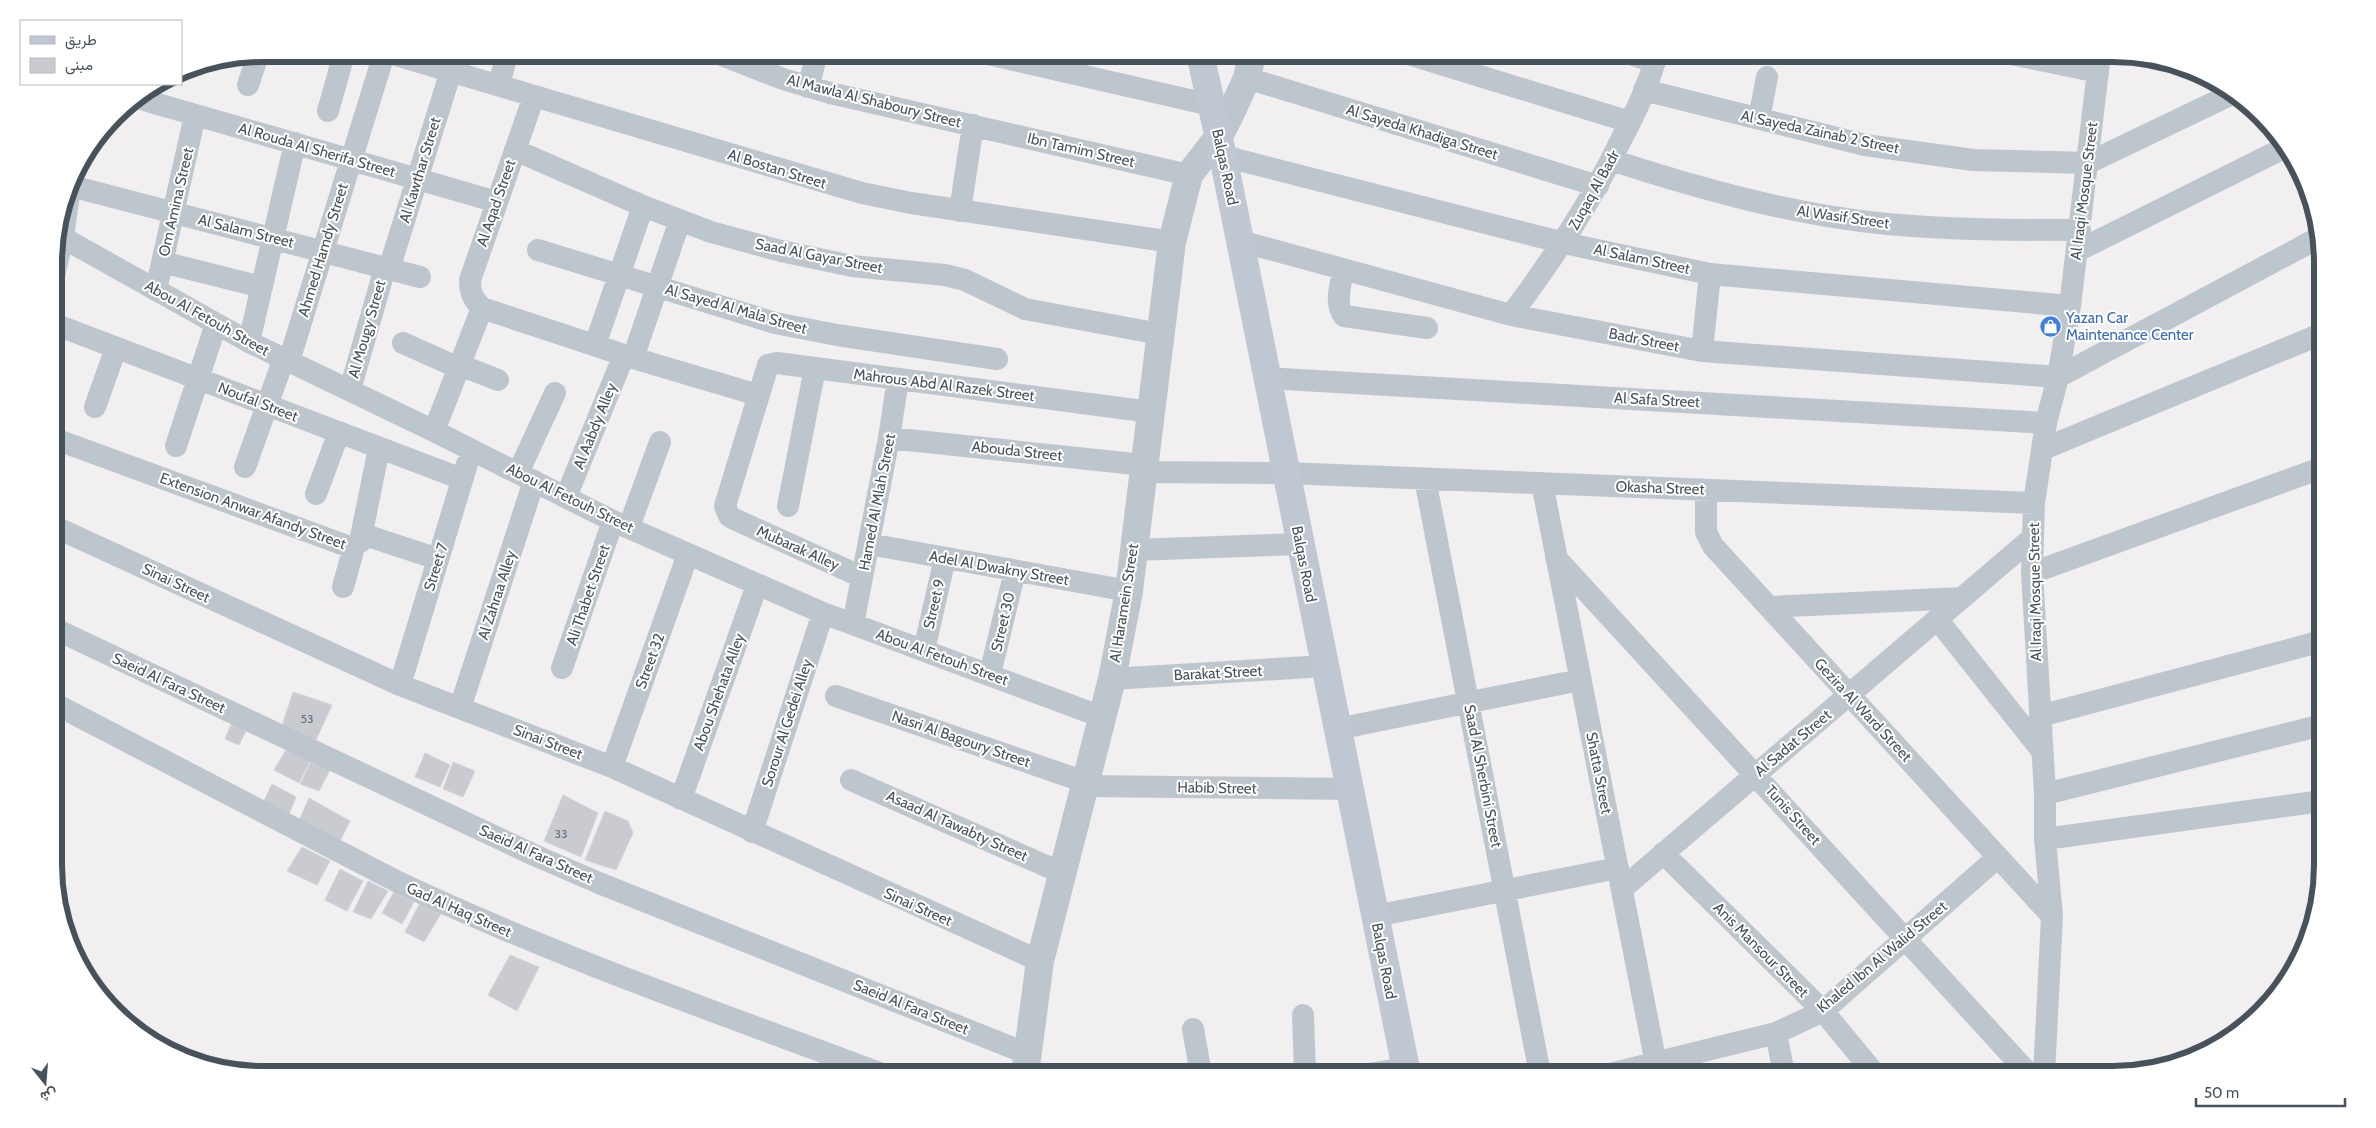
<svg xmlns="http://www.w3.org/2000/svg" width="2376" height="1128" font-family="Cabin,Vazirmatn,sans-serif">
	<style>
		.building { fill: #c9cbd1; stroke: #d3d5da }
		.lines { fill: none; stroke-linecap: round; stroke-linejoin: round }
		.minor { stroke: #bec6cd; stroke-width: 22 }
		.tertiary { stroke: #bec6cd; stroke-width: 28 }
		.secondary { stroke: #bec7d2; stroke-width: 28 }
		.labels { text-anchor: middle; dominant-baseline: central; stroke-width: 4; stroke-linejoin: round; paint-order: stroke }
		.number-label { font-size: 12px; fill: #687078 }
		.street-label { font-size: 15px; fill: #48525b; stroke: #fff }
		.shop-label { font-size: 15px; fill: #366cbe; stroke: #fff; text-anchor: start }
		.rim { fill: none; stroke: #48525b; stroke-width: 6 }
	</style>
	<rect width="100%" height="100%" fill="#f1efef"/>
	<path class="building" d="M293,692l39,13 -16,35 -35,-11z
		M235,715l15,8 -11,22 -14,-6z
		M286,750l28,3 -15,30 -25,-13z
		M315,753l19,9 -15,29 -19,-7z
		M425,753l25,12 -10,22 -25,-10z
		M453,762l22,9 -12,26 -20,-8z
		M272,784l24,13 -9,22 -26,-12z
		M563,795l35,18 -17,44 -37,-16z
		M309,798l41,23 -12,24 -40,-22z
		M605,811l23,10 5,12 -17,37 -31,-10z
		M302,847l28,14 -13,24 -30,-14z
		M340,869l23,12 -16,30 -22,-11z
		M368,881l20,10 -17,28 -18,-7z
		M394,892l20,10 -12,22 -20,-11z
		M421,901l21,11 -18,30 -19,-10z
		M510,955l29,12 -22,44 -29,-16z"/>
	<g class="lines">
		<path class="minor" d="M392,54l470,139 49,10 261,39
			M719,54l64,25 47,14 359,82
			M988,54l223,51
			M1408,54l222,68
			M1630,54l25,8
			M2011,54l87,18
			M1247,78l351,108
			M248,85l10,-30
			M499,85l8,-31
			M808,87l9,-33
			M1644,90l221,55 108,15 115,3 146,-70
			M534,96l-64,184c0,13 3,19 12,28l151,50 125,37
			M137,98l360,104
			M328,111l16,-57
			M1759,119l8,-42
			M515,150l128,56 68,26 70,19 71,15 93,9 20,5 60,29 135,25
			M1223,156l341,87 146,31 360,32
			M1611,160c90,29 182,55 276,64 65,6 129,6 193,6
			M71,186l349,91
			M960,211l13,-86
			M58,235l191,107 185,89 179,90 210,92 279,104
			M1240,241l271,74 191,36 356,26 262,-140
			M538,250l237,73 62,12 160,24
			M2077,251l209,-104
			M162,262l100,25
			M389,269l62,-198
			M1343,270c-2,15 -9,33 1,46l83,12
			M54,276l9,-39 6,-43
			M156,290l39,-175
			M1511,315c43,-58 79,-111 111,-177 14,-26 27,-55 35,-84
			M54,324l408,155
			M249,342l46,-199
			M403,343l56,25
			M595,345l48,-139
			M1702,351l8,-77
			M633,358l47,-138
			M289,361l95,-307
			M460,365l38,15
			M1267,378l779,45
			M350,390l35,-122
			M95,407l21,-59
			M434,431l48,-123
			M889,438l255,27
			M55,439l295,108 10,-5 19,-94
			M176,446l40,-122
			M2043,449l278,-115
			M245,467l39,-109
			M1143,472l143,1 748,30
			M518,473l37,-80
			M1425,479l115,595
			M1542,483l116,591
			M1706,490v42l7,14 339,370
			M316,494l23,-62
			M566,497l58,-142
			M788,506l27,-138
			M55,527l345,158 212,82 428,194
			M629,527l31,-85
			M362,534l76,25
			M869,544l260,47
			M1134,550l166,-6
			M1556,558l473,516
			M2032,573l289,-105
			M862,577l-128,-58 -5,-3 -4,-10 43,-141 9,-2 374,49
			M343,587l11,-40
			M1769,607l193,-9
			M1937,619l105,132
			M853,624l36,-186 9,-59
			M55,629l479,226 65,28 429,171
			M924,650l21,-92
			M562,668l51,-147
			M990,674l25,-103
			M1112,679l213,-13
			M400,685l67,-221
			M836,696l249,86
			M55,704l343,178c157,74 321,131 484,192
			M460,708l74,-227
			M2040,716l282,-75
			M1337,729l243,-49
			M612,767l76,-213
			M851,780l211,93
			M1084,786l266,3
			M2045,794l277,-69
			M681,799l76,-214
			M752,832l71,-219
			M2045,839l277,-38
			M1663,853l160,158 52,63
			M1622,889l410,-351
			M1375,916l243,-48
			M1303,1015l2,59
			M1193,1029l8,45
			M1776,1033l8,41
			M1368,1074l37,-6
			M1610,1074l166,-41 47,-22 175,-154
			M2044,1074l8,-158 -7,-77v-45l-13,-221 2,-70 12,-80 12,-46 12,-71 30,-252"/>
		<path class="tertiary" d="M1025,1074l15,-113 72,-282 17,-88 43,-349 17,-67 30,-39 10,-19 18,-39 5,-24"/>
		<path class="secondary" d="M1200,54l23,102 184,918"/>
	</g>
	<defs>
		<symbol id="shop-disc" viewBox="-11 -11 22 22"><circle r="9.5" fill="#3f7fe0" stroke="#fff"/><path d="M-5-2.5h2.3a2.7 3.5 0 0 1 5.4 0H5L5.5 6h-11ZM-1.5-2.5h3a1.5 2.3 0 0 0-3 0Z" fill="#fff"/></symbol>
	</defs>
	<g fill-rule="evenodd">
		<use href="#shop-disc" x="2038" y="314" width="25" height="25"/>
	</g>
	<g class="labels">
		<g class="number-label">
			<text x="307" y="718">53</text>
			<text x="561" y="833">33</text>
		</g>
		<g class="street-label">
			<text transform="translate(874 101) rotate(14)">Al Mawla Al Shaboury Street</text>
			<text transform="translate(1422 132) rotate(17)">Al Sayeda Khadiga Street</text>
			<text transform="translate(1820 132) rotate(12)">Al Sayeda Zainab 2 Street</text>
			<text transform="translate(317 150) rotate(16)">Al Rouda Al Sherifa Street</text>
			<text transform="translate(1081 150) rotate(13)">Ibn Tamim Street</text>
			<text transform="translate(1225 167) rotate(78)">Balqas Road</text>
			<text transform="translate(777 169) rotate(17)">Al Bostan Street</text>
			<text transform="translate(420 170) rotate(-73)">Al Kawthar Street</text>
			<text transform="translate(1594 190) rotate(-61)">Zuqaq Al Badr</text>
			<text transform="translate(2084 191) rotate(-83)">Al Iraqi Mosque Street</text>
			<text transform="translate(176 202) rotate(-77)">Om Amina Street</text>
			<text transform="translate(496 203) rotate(-71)">Al Aqad Street</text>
			<text transform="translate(1843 217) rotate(8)">Al Wasif Street</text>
			<text transform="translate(246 231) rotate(14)">Al Salam Street</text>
			<text transform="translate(323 250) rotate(-73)">Ahmed Hamdy Street</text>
			<text transform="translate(819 256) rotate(11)">Saad Al Gayar Street</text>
			<text transform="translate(1642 259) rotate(12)">Al Salam Street</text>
			<text transform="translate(736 309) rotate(16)">Al Sayed Al Mala Street</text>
			<text transform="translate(207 318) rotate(29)">Abou Al Fetouh Street</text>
			<text transform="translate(367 329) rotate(-74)">Al Mougy Street</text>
			<text transform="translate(1644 340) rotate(11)">Badr Street</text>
			<text transform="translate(944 385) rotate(7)">Mahrous Abd Al Razek Street</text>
			<text transform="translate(1657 400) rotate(3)">Al Safa Street</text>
			<text transform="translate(258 402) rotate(21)">Noufal Street</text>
			<text transform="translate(595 426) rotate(-68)">Al Aabdy Alley</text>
			<text transform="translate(1017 451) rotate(6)">Abouda Street</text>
			<text transform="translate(1660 488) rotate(2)">Okasha Street</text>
			<text transform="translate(570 498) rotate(26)">Abou Al Fetouh Street</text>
			<text transform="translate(877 502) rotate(-79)">Hamed Al Mlah Street</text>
			<text transform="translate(253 511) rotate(20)">Extension Anwar Afandy Street</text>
			<text transform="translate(798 548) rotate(24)">Mubarak Alley</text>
			<text transform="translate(1304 564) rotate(79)">Balqas Road</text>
			<text transform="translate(436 567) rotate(-73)">Street 7</text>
			<text transform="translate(999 568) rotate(10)">Adel Al Dwakny Street</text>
			<text transform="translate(176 583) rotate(25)">Sinai Street</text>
			<text transform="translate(2035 592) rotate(-91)">Al Iraqi Mosque Street</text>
			<text transform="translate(497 595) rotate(-72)">Al Zahraa Alley</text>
			<text transform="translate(588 595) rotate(-71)">Ali Thabet Street</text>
			<text transform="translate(1124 603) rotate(-81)">Al Haramein Street</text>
			<text transform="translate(934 604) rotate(-77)">Street 9</text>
			<text transform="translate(1003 622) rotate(-77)">Street 30</text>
			<text transform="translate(942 657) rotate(20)">Abou Al Fetouh Street</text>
			<text transform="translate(650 661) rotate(-70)">Street 32</text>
			<text transform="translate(1218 673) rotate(-3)">Barakat Street</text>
			<text transform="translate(169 683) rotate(25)">Saeid Al Fara Street</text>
			<text transform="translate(719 692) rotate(-70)">Abou Shehata Alley</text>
			<text transform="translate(1863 710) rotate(47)">Gezira Al Ward Street</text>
			<text transform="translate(787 723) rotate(-72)">Sorour Al Gedei Alley</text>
			<text transform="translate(961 739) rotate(19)">Nasri Al Bagoury Street</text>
			<text transform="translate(548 742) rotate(21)">Sinai Street</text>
			<text transform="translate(1793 743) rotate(-40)">Al Sadat Street</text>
			<text transform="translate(1599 773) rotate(79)">Shatta Street</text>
			<text transform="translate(1483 776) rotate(79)">Saad Al Sherbini Street</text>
			<text transform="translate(1217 788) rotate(1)">Habib Street</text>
			<text transform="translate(1793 815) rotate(48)">Tunis Street</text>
			<text transform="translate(957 826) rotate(24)">Asaad Al Tawabty Street</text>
			<text transform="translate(536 854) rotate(24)">Saeid Al Fara Street</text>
			<text transform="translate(918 907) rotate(24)">Sinai Street</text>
			<text transform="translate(459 910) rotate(24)">Gad Al Haq Street</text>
			<text transform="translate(1761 950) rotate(45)">Anis Mansour Street</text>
			<text transform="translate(1882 957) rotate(-40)">Khaled Ibn Al Walid Street</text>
			<text transform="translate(1384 961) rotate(79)">Balqas Road</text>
			<text transform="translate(911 1007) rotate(22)">Saeid Al Fara Street</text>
		</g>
		<g class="shop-label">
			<text x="2066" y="318">Yazan Car<tspan x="2066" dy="17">Maintenance Center</tspan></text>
		</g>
	</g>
	<path d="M0 0H2376V1128H0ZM263 62H2113A201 201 0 0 1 2314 263V865A201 201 0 0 1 2113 1066H263A201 201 0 0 1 62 865V263A201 201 0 0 1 263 62Z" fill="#fff" fill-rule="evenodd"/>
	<path class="rim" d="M263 62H2113A201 201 0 0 1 2314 263V865A201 201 0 0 1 2113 1066H263A201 201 0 0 1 62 865V263A201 201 0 0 1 263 62Z"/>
	<rect x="20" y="20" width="162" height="65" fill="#ffffff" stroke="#b6babd"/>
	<rect x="30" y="36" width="25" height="8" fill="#bec7d2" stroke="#b6babd"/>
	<text x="65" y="45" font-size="15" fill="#48525b">طريق</text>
	<rect x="30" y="58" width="25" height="15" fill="#c9cbd1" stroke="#b6babd"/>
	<text x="65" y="70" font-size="15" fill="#48525b">مبنى</text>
	<g transform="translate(45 1083) rotate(163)" stroke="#ffffff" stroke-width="4" paint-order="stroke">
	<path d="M0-4L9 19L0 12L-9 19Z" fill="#48525b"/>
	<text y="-8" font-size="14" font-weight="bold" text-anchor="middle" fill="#48525b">ش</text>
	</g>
	<path d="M2196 1098v8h149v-8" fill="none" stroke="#48525b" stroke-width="2.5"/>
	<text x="2204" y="1098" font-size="15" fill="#48525b" stroke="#ffffff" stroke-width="4" paint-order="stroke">50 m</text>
</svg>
